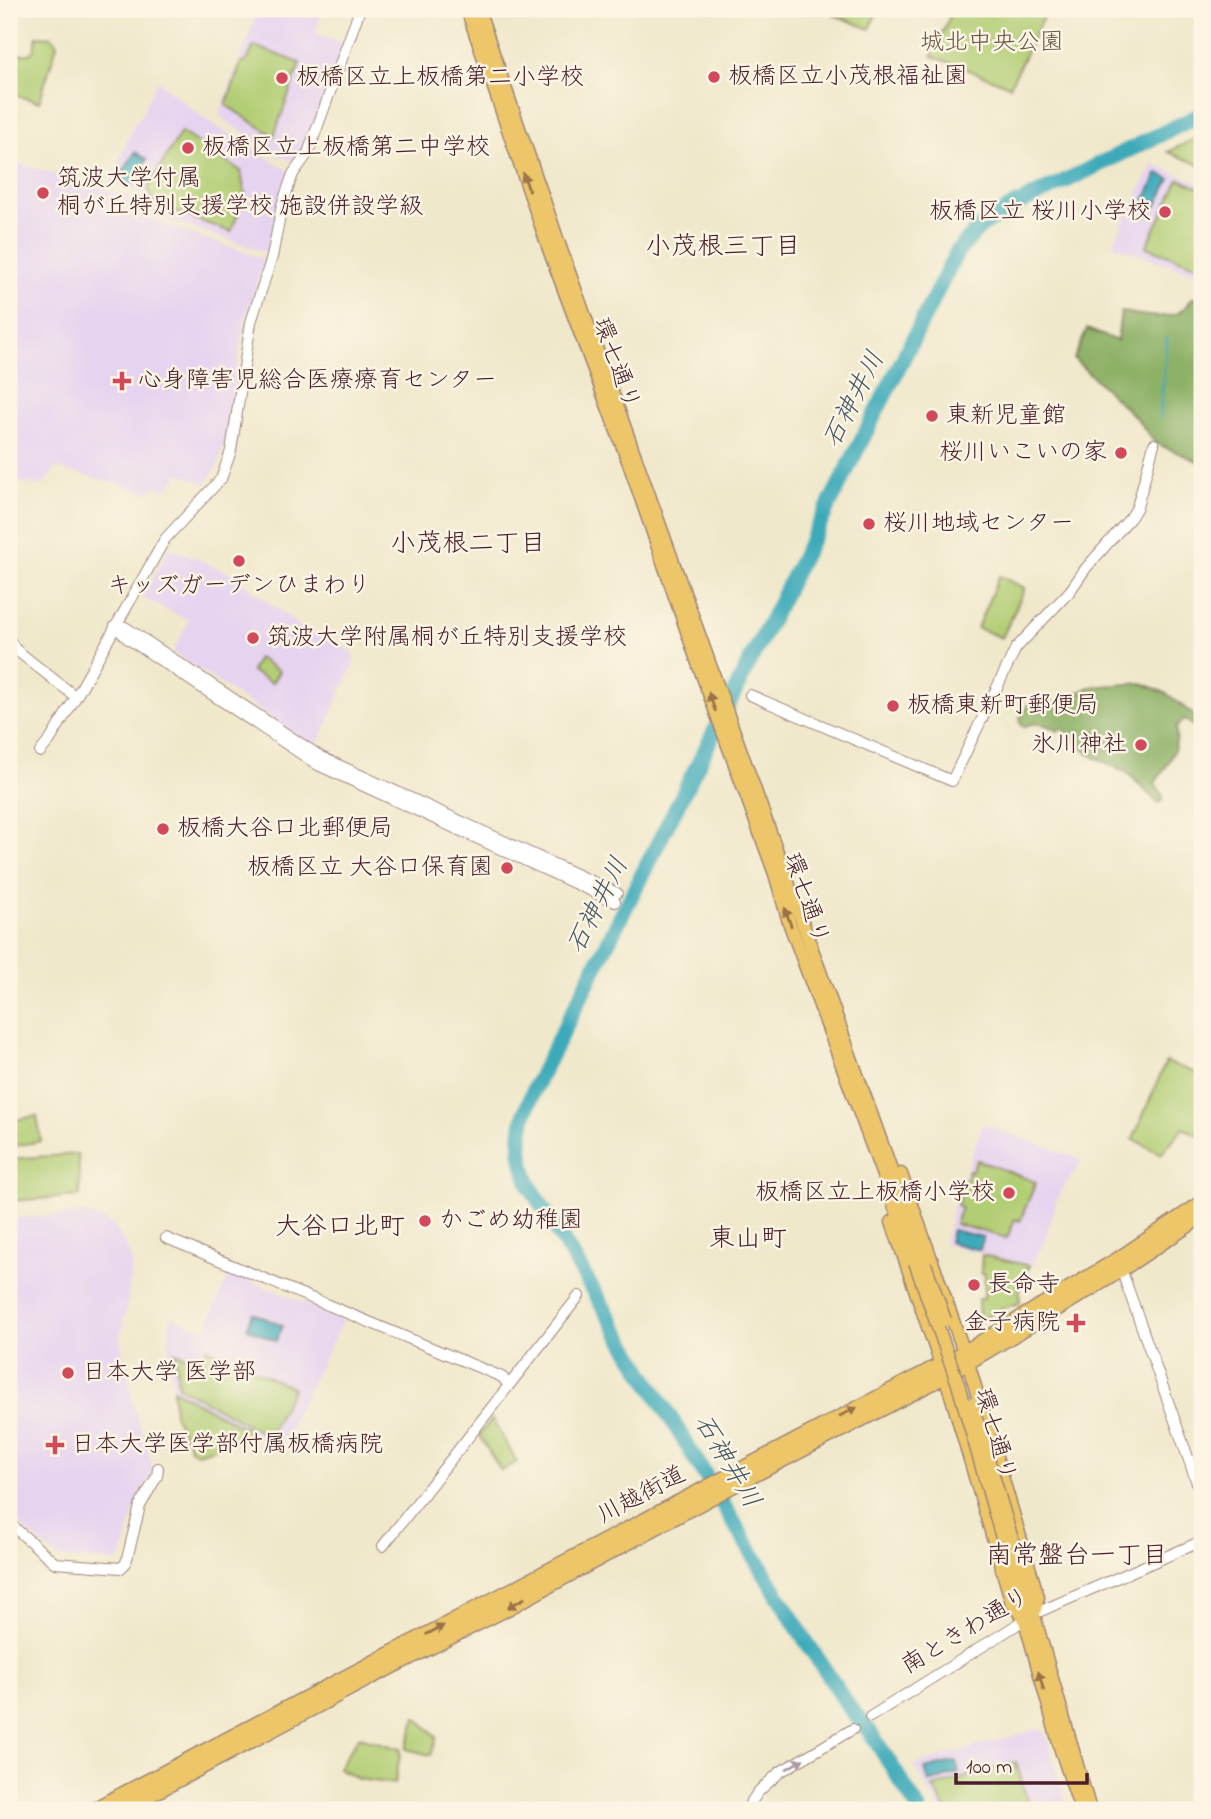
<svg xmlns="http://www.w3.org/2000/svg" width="1211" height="1819" font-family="'Indie Flower','Klee One',sans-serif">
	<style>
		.built { fill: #e6d3f0 }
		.green { fill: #b2ce74; stroke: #7e7650; stroke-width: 2 }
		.forest { fill: #8db166; stroke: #6c6848; stroke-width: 2 }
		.water { fill: #3caaba; stroke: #436472; stroke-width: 2 }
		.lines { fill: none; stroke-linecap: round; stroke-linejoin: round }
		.stream { stroke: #3caaba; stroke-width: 2.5 }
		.river { stroke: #3caaba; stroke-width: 16 }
		.tertiary-casing { stroke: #9d847b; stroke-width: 12 }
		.primary-casing { stroke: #9d847b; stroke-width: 15 }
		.trunk-casing { stroke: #9d847b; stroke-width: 17 }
		.tertiary { stroke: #fff; stroke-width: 10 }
		.primary { stroke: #ecc669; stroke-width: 12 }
		.trunk { stroke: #ecc669; stroke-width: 14 }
		.primary-bridge-casing { stroke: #9d847b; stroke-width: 15; stroke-linecap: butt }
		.primary-bridge { stroke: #ecc669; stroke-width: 12 }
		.oneway { fill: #9b724a }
		.oneway2 { fill: #ae9aa0 }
		.poi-dot { fill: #d1495b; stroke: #fcf5e5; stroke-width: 2.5 }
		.labels { text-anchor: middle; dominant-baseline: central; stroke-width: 5; stroke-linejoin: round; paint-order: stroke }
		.park-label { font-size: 24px; fill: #695441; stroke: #fcf5e5 }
		.poi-label { font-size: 24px; fill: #4a1f2b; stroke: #fcf5e5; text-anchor: start }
		.street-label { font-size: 24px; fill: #4a1f2b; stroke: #fcf5e5 }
		.neighbourhood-label { font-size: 26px; fill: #4a1f2b; stroke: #fcf5e5 }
		.water-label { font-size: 26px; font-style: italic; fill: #445764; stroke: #fcf5e5 }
	</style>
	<rect width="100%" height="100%" fill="#fcf5e5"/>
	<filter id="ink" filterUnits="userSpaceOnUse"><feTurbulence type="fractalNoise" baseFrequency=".0143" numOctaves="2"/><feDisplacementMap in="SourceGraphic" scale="14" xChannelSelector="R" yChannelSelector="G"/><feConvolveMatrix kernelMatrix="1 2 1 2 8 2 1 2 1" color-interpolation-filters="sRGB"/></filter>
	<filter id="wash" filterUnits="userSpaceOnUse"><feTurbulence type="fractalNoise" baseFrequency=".00686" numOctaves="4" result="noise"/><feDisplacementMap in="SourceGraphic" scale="28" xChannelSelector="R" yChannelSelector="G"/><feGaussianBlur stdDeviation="1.57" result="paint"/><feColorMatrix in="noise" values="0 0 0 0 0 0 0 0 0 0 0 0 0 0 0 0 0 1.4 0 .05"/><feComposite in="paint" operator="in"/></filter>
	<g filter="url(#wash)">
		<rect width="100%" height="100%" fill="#f0e8cb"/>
		<path class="built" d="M259,9h51l12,4 -7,20 29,11 -38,104 -13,13 -16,-6 -58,-39z
			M157,80l45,37 87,54 -20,82 -128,-43 2,-16 -33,-11 24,-58 7,-9z
			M9,161l120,35 3,3 -3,13 132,46 3,5 -19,56 -20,124 -8,24 -11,17 -27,-11 -12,16 -11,-3 -7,6 -93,-24 -13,17 -25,-3 -9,-10z
			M1153,164l49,20v92l-87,-30 -1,-5z
			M169,548h3l60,26 67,51 53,26 3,10 -39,87 -143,-96 16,-32 -47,-22z
			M983,1124l98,35 -3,9 -14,18 -7,14 -14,45 -12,20 -87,-21 8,-34z
			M82,1213l23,7 8,5 13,19 6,19 -5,43 -7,32 14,70 14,41 5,22 -17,33 -14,52 -5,6 -61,-5 -47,-42v-296z
			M230,1272l113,48 -61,122 -33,-6 2,-6 -78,-42 -5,-31 3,-42 34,16z
			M1038,1729l7,3 23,78h-128l-26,-45z"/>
		<path class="green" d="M843,9h35l-8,20 -36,-14z
			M953,9h94l-37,77 -78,-30z
			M37,36l15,1 5,8 -18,57 -28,-8 -2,-39 20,-1 5,-4z
			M254,46l46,17 -26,73 -48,-31 15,-42 6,-2z
			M181,132l60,39 4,24 -14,37 -78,-28 -5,-16z
			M1202,135v31l-34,-14z
			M1179,179l23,10v78l-56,-20z
			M999,576l26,12 -23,50 -25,-10z
			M258,658l21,13 -7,12 -21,-12z
			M1166,1062l36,13v51l-4,9 -15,-7 -22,26 -28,-15z
			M37,1116l4,25 -32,6v-26z
			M78,1154l2,42 -71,5v-42z
			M977,1160l59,22 -16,39 -5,-2 -8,19 -52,-14 6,-17 -4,-2 12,-35 3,1z
			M982,1255l48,11 -10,18v19l-17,5 -24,13 -1,-22h6l1,-25 -4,-1z
			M207,1348l86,40 -25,48 -90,-50 -3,-34 26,11z
			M173,1389l77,42 -3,6 -49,16 -7,-3 -17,-36z
			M492,1419l25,43 -16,9 -22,-36z
			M416,1717l21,20 -6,18 -25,-6z
			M359,1737l42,12 -6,35 -37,-5 -20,-11z
			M1016,1762l14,48h-84l-13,-23z"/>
		<path class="forest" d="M1192,298h10v165l-47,-20 -18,-24 -63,-60 13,-30 30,12 4,-29c26,3 57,14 71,-14z
			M1142,683l24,10 35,28 -7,5 -10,-7 -8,9c3,23 -9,37 -21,55l8,14v4l-5,2 -30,-30 -40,-19 -26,-26 -4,3c-11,-6 -22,-11 -34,-4l-3,-2 -1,-7 11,-18 26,3 33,-16z"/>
		<path class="water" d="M135,152l12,7 -16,27 -12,-7z
			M1158,173l12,6 -14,28 -12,-6z
			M952,1230l31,7 -3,13 -31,-8z
			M253,1313l30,13 -7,15 -29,-13z
			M956,1761l3,12 -30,9 -4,-13z"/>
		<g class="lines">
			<path class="stream" d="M1160,418l7,-80"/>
			<path class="river" d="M919,1810l-48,-77 -22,-26 -47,-72 -272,-449c-5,-15 -10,-31 -9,-48 2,-36 24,-70 39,-101l397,-785 23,-25 32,-20 190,-93"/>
		</g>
	</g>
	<g filter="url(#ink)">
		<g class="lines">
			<defs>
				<path id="tertiary" d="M115,626l12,12 191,127 297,137
					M115,626l10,1 196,130 296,136
					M9,639l6,10 61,48
					M750,695l202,86 64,-133 54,-57 16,-23 45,-51 6,-10 17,-63
					M40,752l10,-12 26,-43 89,-158 56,-60 10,-28 20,-129 21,-65 10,-52 11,-31 15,-21 52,-144
					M166,1238l336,139 6,7
					M1120,1266l82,231
					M9,1523l46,40 66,5 5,-5 14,-57 17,-30 1,-8
					M383,1546l196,-250
					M870,1717l164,-103 168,-73
					M746,1810l12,-18 22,-20 73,-43"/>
				<path id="primary" d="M467,9l83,243 80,214 69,200 76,208 14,48 126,340
					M478,9l83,241 364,1014
					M901,1174l67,189 70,234 -4,17
					M892,1222l57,166 63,215 10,12
					M1013,1543l77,267
					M1004,1545l56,202 21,63"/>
				<path id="trunk" d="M93,1810l872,-458 152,-92 85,-57
					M121,1810l248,-132 131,-66 228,-124 217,-112 163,-98 94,-62"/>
			</defs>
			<use href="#tertiary" class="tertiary-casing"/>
			<use href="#primary" class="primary-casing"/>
			<use href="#trunk" class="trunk-casing"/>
			<use href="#tertiary" class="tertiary"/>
			<use href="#primary" class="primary"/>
			<use href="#trunk" class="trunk"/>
			<defs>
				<path id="primary-bridge" d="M915,1262l43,122 46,161
					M925,1264l20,56
					M972,1404l41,139"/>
			</defs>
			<use href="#primary-bridge" class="primary-bridge-casing"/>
			<use href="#primary-bridge" class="primary-bridge"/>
		</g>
		<defs><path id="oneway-solid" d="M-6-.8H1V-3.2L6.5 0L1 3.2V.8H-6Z" transform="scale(1.75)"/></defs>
		<g class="oneway">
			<use href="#oneway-solid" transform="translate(526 182) rotate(-109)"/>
			<use href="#oneway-solid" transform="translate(712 702) rotate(-110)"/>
			<use href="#oneway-solid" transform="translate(788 917) rotate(-109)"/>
			<use href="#oneway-solid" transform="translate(848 1412) rotate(-26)"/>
			<use href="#oneway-solid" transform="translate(516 1603) rotate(151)"/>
			<use href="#oneway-solid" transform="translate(435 1630) rotate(-27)"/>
			<use href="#oneway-solid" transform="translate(1041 1681) rotate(-106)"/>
		</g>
		<use class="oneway2" href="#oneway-solid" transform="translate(795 1764) rotate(-31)"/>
	</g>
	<g class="poi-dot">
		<circle cx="714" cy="77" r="7"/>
		<circle cx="282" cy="78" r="7"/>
		<circle cx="188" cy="148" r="7"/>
		<circle cx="43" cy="193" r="7"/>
		<circle cx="1165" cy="212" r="7"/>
		<path d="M118.5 370.5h7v7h7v7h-7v7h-7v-7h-7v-7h7z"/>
		<circle cx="932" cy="416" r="7"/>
		<circle cx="1121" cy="453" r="7"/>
		<circle cx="869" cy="524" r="7"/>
		<circle cx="239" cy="561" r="7"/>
		<circle cx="253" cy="638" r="7"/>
		<circle cx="893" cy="706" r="7"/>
		<circle cx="1141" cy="745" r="7"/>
		<circle cx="163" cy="829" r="7"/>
		<circle cx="507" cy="868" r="7"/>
		<circle cx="1009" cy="1193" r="7"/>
		<circle cx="425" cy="1221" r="7"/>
		<circle cx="974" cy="1285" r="7"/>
		<path d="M1072.5 1312.5h7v7h7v7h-7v7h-7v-7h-7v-7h7z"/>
		<circle cx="68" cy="1373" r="7"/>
		<path d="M51.5 1434.5h7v7h7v7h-7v7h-7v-7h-7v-7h7z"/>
	</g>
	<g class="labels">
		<g class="park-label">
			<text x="992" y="43">城北中央公園</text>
		</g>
		<g class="poi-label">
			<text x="728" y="77">板橋区立小茂根福祉園</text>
			<text x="296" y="78">板橋区立上板橋第二小学校</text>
			<text x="202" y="148">板橋区立上板橋第二中学校</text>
			<text x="57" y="179">筑波大学付属<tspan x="57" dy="28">桐が丘特別支援学校 施設併設学級</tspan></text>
			<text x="1151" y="212" text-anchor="end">板橋区立 桜川小学校</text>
			<text x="138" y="381">心身障害児総合医療療育センター</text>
			<text x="946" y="416">東新児童館</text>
			<text x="1107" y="453" text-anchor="end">桜川いこいの家</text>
			<text x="883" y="524">桜川地域センター</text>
			<text x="239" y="586" text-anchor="middle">キッズガーデンひまわり</text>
			<text x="267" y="638">筑波大学附属桐が丘特別支援学校</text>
			<text x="907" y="706">板橋東新町郵便局</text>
			<text x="1127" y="745" text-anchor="end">氷川神社</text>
			<text x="177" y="829">板橋大谷口北郵便局</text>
			<text x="493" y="868" text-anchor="end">板橋区立 大谷口保育園</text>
			<text x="995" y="1193" text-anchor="end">板橋区立上板橋小学校</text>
			<text x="439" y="1221">かごめ幼稚園</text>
			<text x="988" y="1285">長命寺</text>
			<text x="1060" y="1323" text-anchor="end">金子病院</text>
			<text x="82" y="1373">日本大学 医学部</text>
			<text x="71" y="1445">日本大学医学部付属板橋病院</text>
		</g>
		<g class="street-label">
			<text transform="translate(615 364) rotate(70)">環七通り</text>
			<text transform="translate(805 899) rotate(71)">環七通り</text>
			<text transform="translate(994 1435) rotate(74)">環七通り</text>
			<text transform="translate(642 1496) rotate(-28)">川越街道</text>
			<text transform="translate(966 1632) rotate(-31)">南ときわ通り</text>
		</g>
		<g class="neighbourhood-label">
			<text x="723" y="248">小茂根三丁目</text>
			<text x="468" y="545">小茂根二丁目</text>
			<text x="340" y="1228">大谷口北町</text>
			<text x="748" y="1240">東山町</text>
			<text x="1077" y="1557">南常盤台一丁目</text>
		</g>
		<g class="water-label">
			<text transform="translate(855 400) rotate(-63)">石神井川</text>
			<text transform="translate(599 906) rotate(-63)">石神井川</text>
			<text transform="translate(726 1462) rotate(59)">石神井川</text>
		</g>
	</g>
	<rect width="1211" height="1819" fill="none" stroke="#fcf5e5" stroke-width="35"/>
	<path d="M956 1773v10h131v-10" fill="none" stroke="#4a1f2b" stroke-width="3.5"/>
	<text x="966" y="1773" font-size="21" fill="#4a1f2b" stroke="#fcf5e5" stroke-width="5" paint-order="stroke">100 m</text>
</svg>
